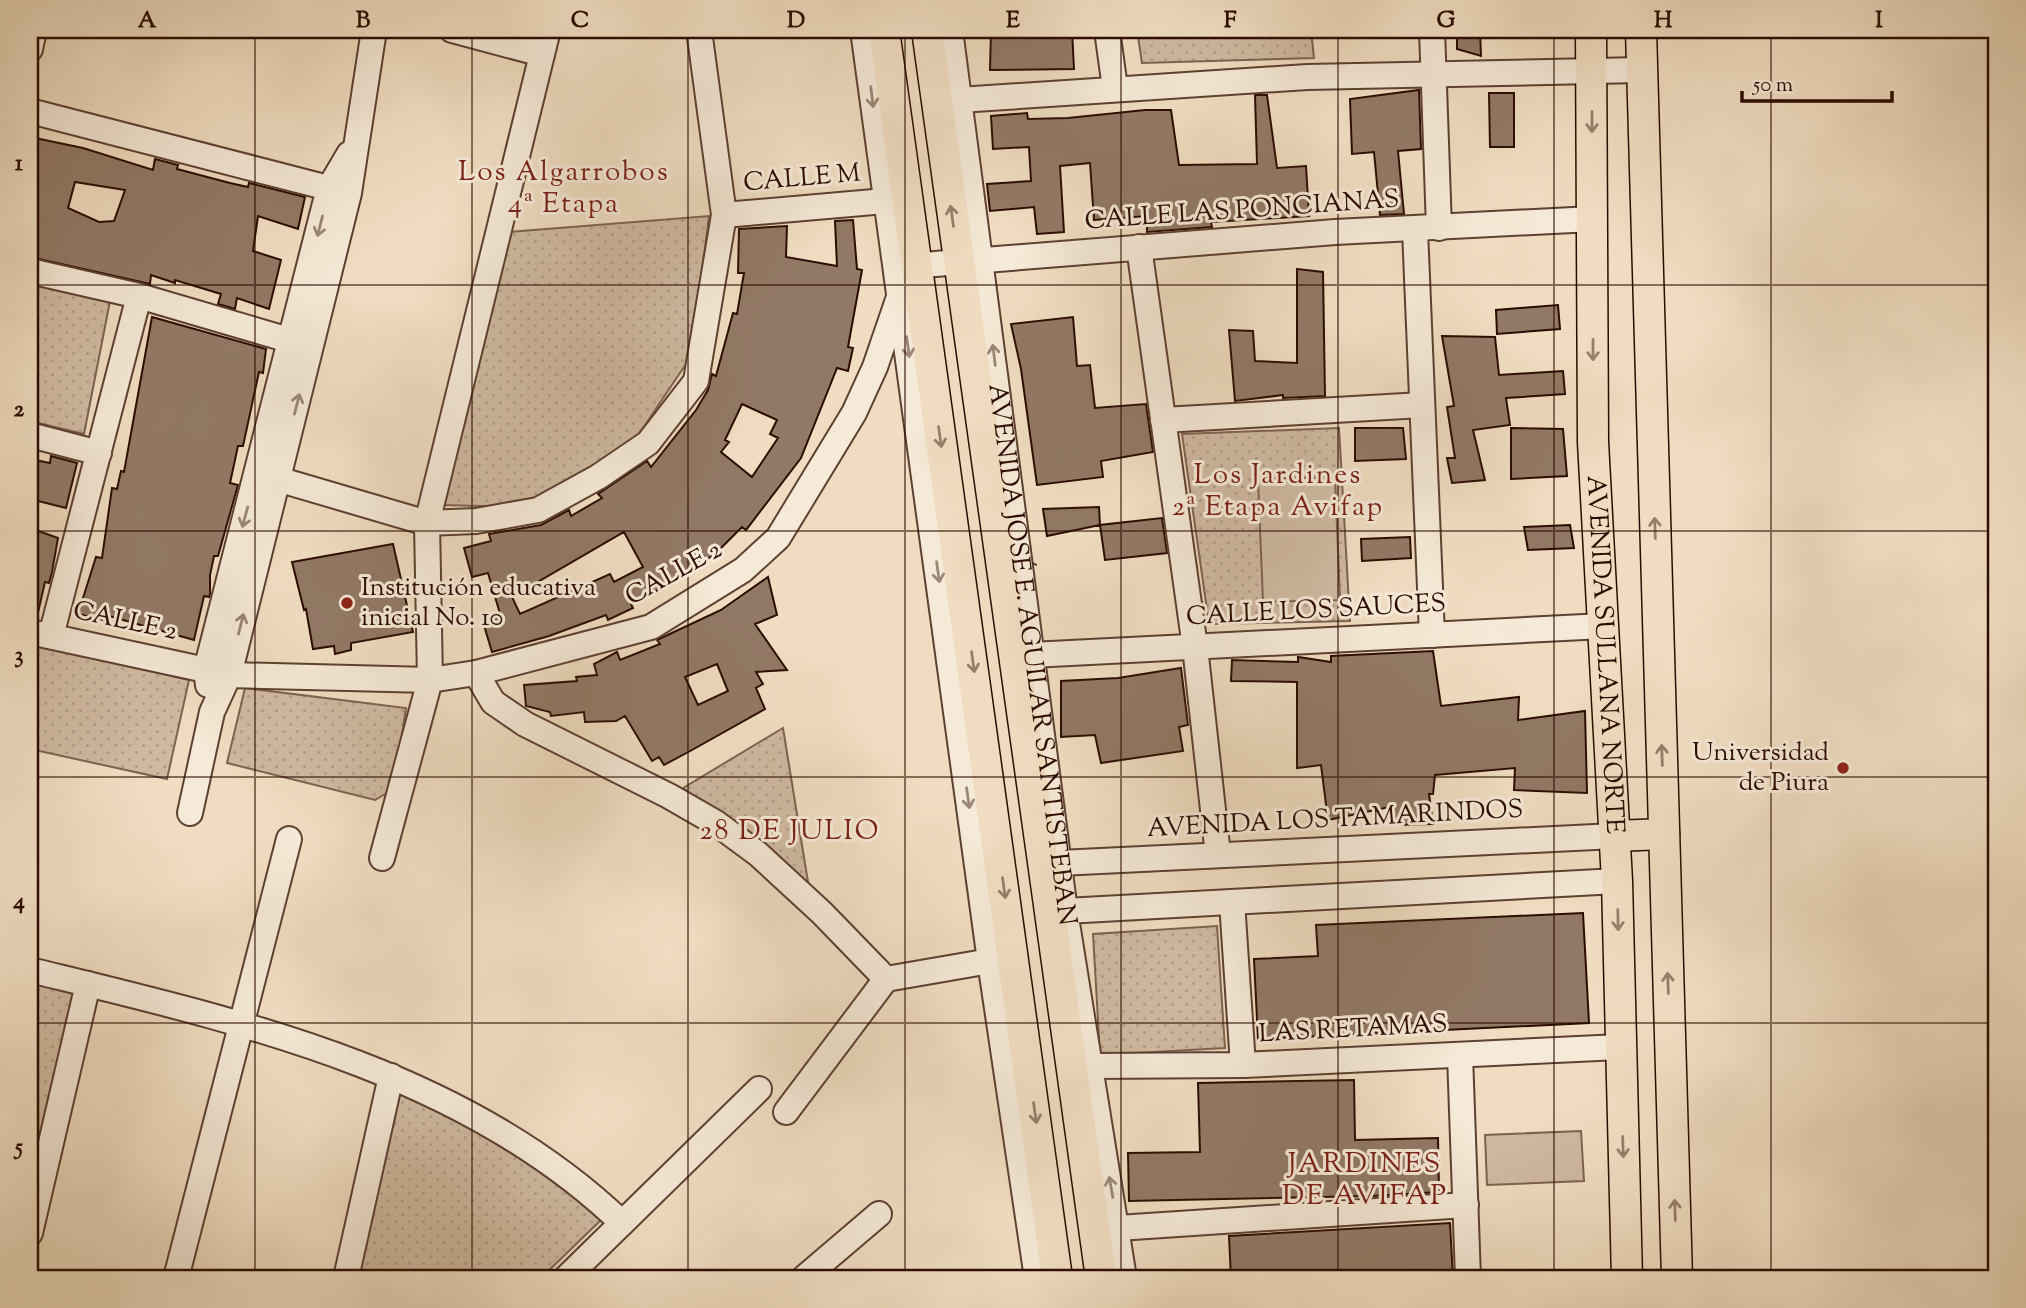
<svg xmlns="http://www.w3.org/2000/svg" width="2026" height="1308" font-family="'Sorts Mill Goudy',serif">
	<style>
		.grass { fill: url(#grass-dots); stroke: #7e6250; stroke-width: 2 }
		.pitch { fill: #cfb9a0; stroke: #7e6250; stroke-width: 2 }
		.building { fill: #927965; stroke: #2c0c01; stroke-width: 2; fill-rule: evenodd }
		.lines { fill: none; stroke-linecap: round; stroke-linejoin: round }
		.minor-casing { stroke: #5d4031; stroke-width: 28 }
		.major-casing { stroke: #2c0c01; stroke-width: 33 }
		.minor { stroke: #f5e9d7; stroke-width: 24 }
		.major { stroke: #f0ddc1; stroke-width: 30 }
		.oneway { stroke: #9b8677 }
		.oneway2 { stroke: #987f6b }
		.grid { fill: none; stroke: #2c0c01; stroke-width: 2; stroke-opacity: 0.55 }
		.poi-dot { fill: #8f2418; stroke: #f5e9d7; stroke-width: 2.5 }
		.labels { text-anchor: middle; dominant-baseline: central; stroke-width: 6; stroke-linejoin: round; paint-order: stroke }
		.street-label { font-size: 26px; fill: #2c0c01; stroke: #f5e9d7 }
		.poi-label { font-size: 26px; fill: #2c0c01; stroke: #f5e9d7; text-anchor: start }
		.neighbourhood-label { font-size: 28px; letter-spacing: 2px; fill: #7a1f14; stroke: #f5e9d7 }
		.neatline { fill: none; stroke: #2c0c01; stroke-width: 2.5 }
		.grid-label { font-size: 23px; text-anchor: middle; font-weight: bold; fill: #2c0c01 }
	</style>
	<defs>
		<pattern id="grass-dots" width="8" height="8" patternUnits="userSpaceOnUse" patternTransform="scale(1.75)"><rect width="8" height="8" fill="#cfb9a0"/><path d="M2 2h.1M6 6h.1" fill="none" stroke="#b29e88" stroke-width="1.8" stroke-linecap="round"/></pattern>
	</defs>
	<rect width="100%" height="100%" fill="#f0ddc1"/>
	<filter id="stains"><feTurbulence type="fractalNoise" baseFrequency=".00286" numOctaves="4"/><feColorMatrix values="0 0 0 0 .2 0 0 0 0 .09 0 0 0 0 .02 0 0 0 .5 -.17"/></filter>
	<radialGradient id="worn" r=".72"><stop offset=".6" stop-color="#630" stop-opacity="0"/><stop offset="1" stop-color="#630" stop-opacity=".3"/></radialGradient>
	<path class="grass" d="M1137,30h174l3,28 -172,5z
		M709,216l-17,139 -63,94 -111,58 -77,-2 68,-273z
		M30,277l81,19 -27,138 -54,-13z
		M1339,428l11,193 -141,3 -27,-190z
		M30,642l159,38 -22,99 -137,-30z
		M245,688l161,20 -12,81 -19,11 -148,-37z
		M783,728l25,154 -125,-94z
		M1217,926l8,122 -125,7 -7,-121z
		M30,975l52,13 -42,172 -10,-2z
		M396,1086l123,63 85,68 -63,61 -184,-2z"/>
	<path class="pitch" d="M1335,477l5,123 -77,2 -5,-123z
		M1581,1131l3,50 -97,4 -2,-50z"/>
	<path class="building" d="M991,30h81l2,39 -84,1z
		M1457,30h23l1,26 -24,-7z
		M1419,90l2,59 -23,2 6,63 -24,1 -6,-63 -22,2 -2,-55z
		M1489,93h25v54h-24z
		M1255,95h12l10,73 29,-2 3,50 -98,6 1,5 -65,5v-16l-53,4 -4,-57 -30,3 4,66 -27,2 -3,-27 -44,4 -3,-27 44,-3 -2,-34 -36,2 -2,-33 36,-3 1,6 40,-1 77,-8h26l8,55 78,-1z
		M35,138l48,10 70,22 2,-11 23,6 -1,4 53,14 18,4 1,-4 56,14 -7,32 -40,-13 -5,35 28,9 -12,49 -32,-11 -2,11 -17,-5 3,-10 -46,-14v3l-24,-8 -1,9 -120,-27v-98zM75,182l50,8 -11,31 -15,1 -31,-14z
		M853,220l4,49 5,1 -14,77 5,1 -5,23 -11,-3 -36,90 -55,72 -4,-3 -26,26 -33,24 -52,27 2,4 -25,12 -2,-5 -57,21 -57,16 -9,-30 18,-5 -13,-44 -16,4 -8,-29 27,-7 -2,-7 52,-9 28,-15 2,6 31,-18 -4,-4 49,-33 4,6 45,-57 12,-20 4,-16 4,2 17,-63 4,1 7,-41h-6l1,-44 48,-3 -1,31 51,9 -2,-45zM742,404l35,16 -7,14 8,4 -26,39 -31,-25 8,-10 -4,-2zM624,532l19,35 -29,15 -4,-8 -90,40 -8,-17z
		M1297,269l26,3 2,124 -42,2v-3l-48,6 -6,-71 24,1 2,30 42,2z
		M1558,305l2,24 -63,5 -1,-24z
		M152,317l114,32 -3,24 -4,-1 -16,74h-5l-8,37 8,2 -20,71h-4l-4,19v19l-1,3 -5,-1 -10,44 -85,-24 -1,5 -30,-7 18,-57 6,1 10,-70 5,1 4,-18 3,1z
		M1073,317l4,49 13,-1 5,43 51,-4 7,48 -52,9 2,16 -66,8 -16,-116 -10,-45z
		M1442,336l53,1 4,38 64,-4 2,23 -59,4 4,27 -37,5 12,50 -33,3 -5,-25h8l-8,-51 7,-1z
		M1355,428h48l3,31 -51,2z
		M1511,428l52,1 4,47 -56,3z
		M51,456l26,7 -11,45 -36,-9v-40l20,4z
		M1099,507l1,18 -53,11 -4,-27z
		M1162,518l5,35 -62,7 -5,-35z
		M1570,525l4,23 -46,2 -4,-23z
		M30,528l28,10 -6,34 -3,11 -4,-1 -8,35h-7z
		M1410,537l1,21 -49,3 -1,-22z
		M393,544l20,88 -62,11v7l-16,4 -1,-8 -21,3 -7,-40 -2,1 -12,-48z
		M768,577l9,38 -22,9 32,46 -31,2 7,12 -7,4 9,21 -73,41 -28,15 -5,-8 -7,4 -27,-45 -9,5 -31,1 -1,-10 -33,4 -1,-4 -24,-6 -2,-21 53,-4 -1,-4 21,-2 -3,-11 23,-12 3,8 40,-16 -3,-4 64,-30zM717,664l11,27 -30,14 -13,-28z
		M1433,651l8,55 78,-9 -1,23 67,-9 2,82 -73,-3 1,-22 -80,7 -2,19h-4l4,30 -41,1 2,-19 -66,14 -7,-55 -24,3v-86l-66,-1 1,-21 66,2v-5l33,5v-6z
		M1181,668l7,57 -9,2 4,24 -82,12 -6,-28 -34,2v-56l57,-3z
		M1583,913l6,110 -331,16 -4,-80 64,-3 -2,-31z
		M1354,1080l1,60 83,-2 1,54 -67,4 -243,5 -1,-48 72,-1 -2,-69z
		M1450,1223l3,55h-222l-2,-42z"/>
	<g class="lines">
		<defs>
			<g id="minor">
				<path d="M452,30l90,24"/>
				<path d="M863,30l127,931 47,317"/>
				<path id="s1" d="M950,30l115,881 59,367"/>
				<path d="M1107,30l8,58"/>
				<path d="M1432,30l7,198"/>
				<path d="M30,49l4,-19"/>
				<path d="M959,100l348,-23 334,-7"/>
				<path d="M30,111l314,81"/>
				<path d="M724,215l161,-14"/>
				<path d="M1415,230l17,405"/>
				<path d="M1139,247l56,400 23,208"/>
				<path d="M898,267l437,-35 257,-13"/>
				<path d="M30,271l109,25 167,49"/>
				<path d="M1163,420l259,-15"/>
				<path d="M30,435l69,18"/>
				<path d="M257,473l170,50 49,-2 62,-11 60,-33 50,-34 48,-62 28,-166 -25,-185"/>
				<path d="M30,632l199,43 201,5 46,-7 175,-46 92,-57 35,-32 76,-125 21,-46 24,-70"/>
				<path d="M51,636l88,-340"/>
				<path d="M1031,655l573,-29"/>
				<path d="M476,673l17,29 32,22 144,72 47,27 42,31 64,59 64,66"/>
				<path d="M208,685l-2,-15 123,-482 20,-34"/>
				<path d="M190,813l22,-101 17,-37 120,-482 25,-163"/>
				<path d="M382,858l48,-178 -3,-157 121,-493"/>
				<path d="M1059,863l556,-27"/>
				<path d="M1232,902l11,163"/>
				<path d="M1065,911l552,-30"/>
				<path d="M30,970c208,51 433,100 592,253"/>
				<path d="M886,979l104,-18"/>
				<path d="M1460,1055l8,223"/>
				<path d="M1089,1066l154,-1 377,-18"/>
				<path d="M786,1112l100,-133"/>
				<path d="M1118,1228l348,-23"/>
				<path d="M30,1233l58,-249"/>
				<path d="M176,1278l113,-439"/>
				<path d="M346,1278l45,-202"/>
				<path d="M566,1278l193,-189"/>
				<path d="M804,1278l75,-64"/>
			</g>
			<g id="major">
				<path d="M884,30l173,1248"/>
				<path d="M927,30l174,1248"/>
				<path id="s2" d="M1591,30l2,412 24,439 10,397"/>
				<path d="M1641,30l36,1248"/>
				<path d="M1615,836l49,-2"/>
			</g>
		</defs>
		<use href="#minor" class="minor-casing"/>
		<use href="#major" class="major-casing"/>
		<use href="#minor" class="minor"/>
		<use href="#major" class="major"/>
	</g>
	<defs><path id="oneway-shaft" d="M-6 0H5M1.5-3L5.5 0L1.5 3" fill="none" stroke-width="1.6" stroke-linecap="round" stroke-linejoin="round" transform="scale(1.75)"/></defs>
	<g class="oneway">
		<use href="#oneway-shaft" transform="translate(872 97) rotate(83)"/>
		<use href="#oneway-shaft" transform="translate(320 226) rotate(104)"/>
		<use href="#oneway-shaft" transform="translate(908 347) rotate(82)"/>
		<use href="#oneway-shaft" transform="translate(994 355) rotate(-97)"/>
		<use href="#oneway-shaft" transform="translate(297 404) rotate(-76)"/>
		<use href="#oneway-shaft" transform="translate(245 517) rotate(105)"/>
		<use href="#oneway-shaft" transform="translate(938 572) rotate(82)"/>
		<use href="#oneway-shaft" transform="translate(241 624) rotate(-76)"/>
		<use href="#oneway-shaft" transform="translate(968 798) rotate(82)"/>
		<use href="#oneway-shaft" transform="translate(1111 1187) rotate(-100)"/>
	</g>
	<g class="oneway2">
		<use href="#oneway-shaft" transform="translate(1592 122) rotate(90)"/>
		<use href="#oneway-shaft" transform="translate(952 216) rotate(-98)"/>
		<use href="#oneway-shaft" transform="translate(1593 350) rotate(90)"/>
		<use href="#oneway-shaft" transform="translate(940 437) rotate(82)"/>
		<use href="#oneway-shaft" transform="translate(1655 528) rotate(-92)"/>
		<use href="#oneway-shaft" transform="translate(973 662) rotate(82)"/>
		<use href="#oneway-shaft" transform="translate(1662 755) rotate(-92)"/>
		<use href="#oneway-shaft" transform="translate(1004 888) rotate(82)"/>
		<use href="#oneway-shaft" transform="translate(1618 920) rotate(89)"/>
		<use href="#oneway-shaft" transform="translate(1668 983) rotate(-92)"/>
		<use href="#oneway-shaft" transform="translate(1035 1113) rotate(82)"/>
		<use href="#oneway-shaft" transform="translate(1623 1147) rotate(88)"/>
		<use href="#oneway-shaft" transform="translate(1675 1210) rotate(-92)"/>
	</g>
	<path class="grid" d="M255,30v1248M472,30v1248M688,30v1248M905,30v1248M1121,30v1248M1338,30v1248M1554,30v1248M1771,30v1248M30,285h1966M30,531h1966M30,777h1966M30,1023h1966"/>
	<g class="poi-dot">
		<circle cx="347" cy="603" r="7"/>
		<circle cx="1843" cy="768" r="7"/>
	</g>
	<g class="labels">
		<g class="street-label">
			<text transform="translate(802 179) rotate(-5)">CALLE M</text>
			<text transform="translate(1242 211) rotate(-4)">CALLE LAS PONCIANAS</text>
			<text transform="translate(674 574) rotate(-29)">CALLE 2</text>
			<text transform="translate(1316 611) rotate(-3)">CALLE LOS SAUCES</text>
			<text transform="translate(125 622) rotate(12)">CALLE 2</text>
			<text stroke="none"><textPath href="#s2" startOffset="625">AVENIDA SULLANA NORTE</textPath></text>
			<text stroke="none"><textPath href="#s1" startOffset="630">AVENIDA JOSÉ E. AGUILAR SANTISTEBAN</textPath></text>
			<text transform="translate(1335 820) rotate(-3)">AVENIDA LOS TAMARINDOS</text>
			<text transform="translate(1353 1030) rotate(-3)">LAS RETAMAS</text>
		</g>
		<g class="poi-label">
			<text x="361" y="588">Institución educativa<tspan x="361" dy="30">inicial No. 10</tspan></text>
			<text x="1829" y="753" text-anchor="end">Universidad<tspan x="1829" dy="30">de Piura</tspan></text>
		</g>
		<g class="neighbourhood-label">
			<text x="564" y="173">Los Algarrobos<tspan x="564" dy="32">4ª Etapa</tspan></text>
			<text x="1278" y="476">Los Jardines<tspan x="1278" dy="32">2ª Etapa Avifap</tspan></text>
			<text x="790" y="832">28 DE JULIO</text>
			<text x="1365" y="1165">JARDINES<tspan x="1365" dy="32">DE AVIFAP</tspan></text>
		</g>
	</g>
	<rect width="2026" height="1308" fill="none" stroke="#f0ddc1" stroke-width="77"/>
	<path d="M1742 91v10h150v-10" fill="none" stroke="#2c0c01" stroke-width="3.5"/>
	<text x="1753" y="91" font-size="21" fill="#2c0c01" stroke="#f5e9d7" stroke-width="5" paint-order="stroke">50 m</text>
	<rect x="38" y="38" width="1950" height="1232" class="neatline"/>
	<g class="grid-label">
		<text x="147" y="27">A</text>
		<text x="363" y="27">B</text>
		<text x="580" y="27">C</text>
		<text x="796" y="27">D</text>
		<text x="1013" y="27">E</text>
		<text x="1230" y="27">F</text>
		<text x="1446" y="27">G</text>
		<text x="1663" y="27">H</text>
		<text x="1879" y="27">I</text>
		<text x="19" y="170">1</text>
		<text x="19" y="416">2</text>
		<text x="19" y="662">3</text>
		<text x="19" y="908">4</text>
		<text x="19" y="1154">5</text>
	</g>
	<rect width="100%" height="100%" filter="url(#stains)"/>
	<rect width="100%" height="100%" fill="url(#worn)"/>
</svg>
